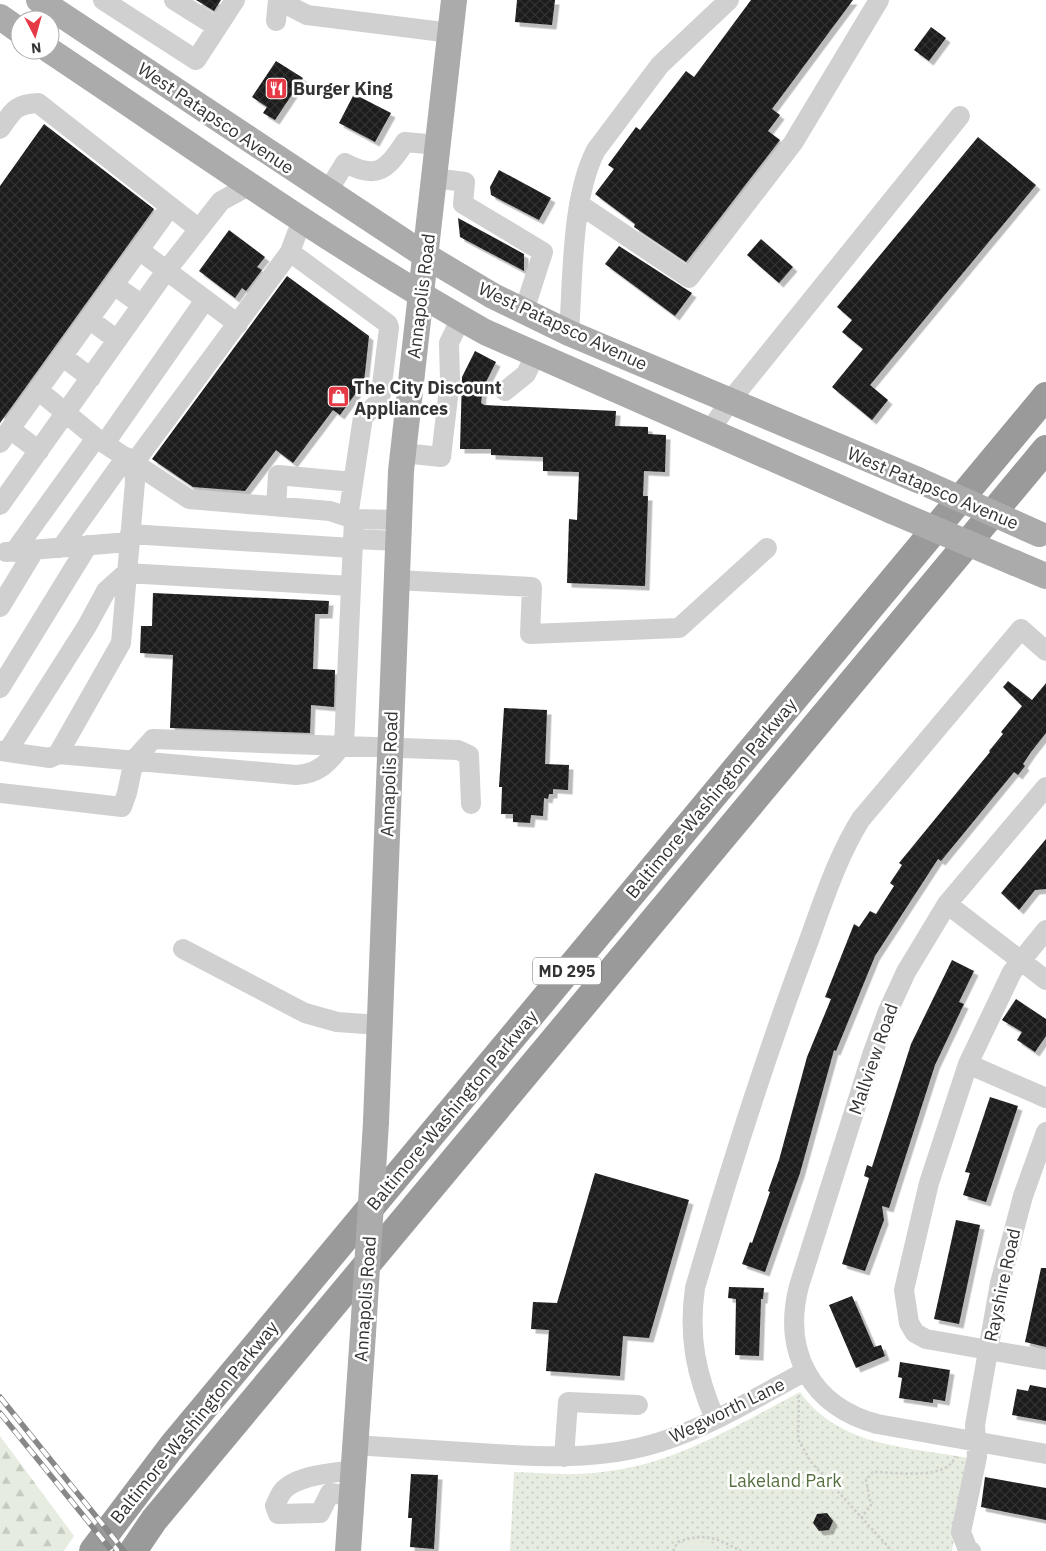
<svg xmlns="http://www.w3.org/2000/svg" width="1046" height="1551" font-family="'IBM Plex Sans',sans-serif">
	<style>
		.forest { fill: url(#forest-firs) }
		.park { fill: url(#park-dots) }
		.pitch { fill: #e6ecdf }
		.building { fill: url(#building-cross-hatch); filter: url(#shadow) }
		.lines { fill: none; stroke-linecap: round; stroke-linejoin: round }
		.path { stroke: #cdcdcd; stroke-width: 2.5; stroke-dasharray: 2.5 2.5; stroke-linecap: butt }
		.minor { stroke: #d0d0d0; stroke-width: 20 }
		.major { stroke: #ababab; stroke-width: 26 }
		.highway { stroke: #9a9a9a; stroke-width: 28 }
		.rail-casing { stroke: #888; stroke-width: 5.5 }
		.rail { stroke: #fff; stroke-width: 4; stroke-dasharray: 11; stroke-linecap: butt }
		.major-bridge { stroke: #ababab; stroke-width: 26 }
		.labels { text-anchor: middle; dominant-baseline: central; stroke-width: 5; stroke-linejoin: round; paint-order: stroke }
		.shield { fill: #fff; stroke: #707070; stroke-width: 1 }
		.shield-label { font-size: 16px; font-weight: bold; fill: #333 }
		.poi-label { font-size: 18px; font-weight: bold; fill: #333; stroke: #fff; text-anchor: start }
		.street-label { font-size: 18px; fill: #333; stroke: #fff }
		.park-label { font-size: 18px; fill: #56703f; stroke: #fff }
	</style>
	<defs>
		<pattern id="forest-firs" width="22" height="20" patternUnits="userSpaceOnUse" patternTransform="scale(1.25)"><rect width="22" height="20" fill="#e6ecdf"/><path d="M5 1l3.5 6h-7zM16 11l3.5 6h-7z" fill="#c6cbc0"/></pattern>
		<pattern id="park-dots" width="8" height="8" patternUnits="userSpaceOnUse" patternTransform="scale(1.25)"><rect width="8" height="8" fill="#e6ecdf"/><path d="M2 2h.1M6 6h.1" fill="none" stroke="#c6cbc0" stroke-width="1.8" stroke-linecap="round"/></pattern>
		<pattern id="building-cross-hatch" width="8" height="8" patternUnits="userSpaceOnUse" patternTransform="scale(1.25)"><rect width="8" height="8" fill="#1a1a1a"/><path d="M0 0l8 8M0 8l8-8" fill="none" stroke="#333"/></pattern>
		<filter id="shadow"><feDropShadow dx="4.5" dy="4.5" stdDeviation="0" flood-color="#0004"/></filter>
	</defs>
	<rect width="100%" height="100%" fill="#fff"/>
	<path class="forest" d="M0,1436l74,100 -10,15h-64z"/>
	<path class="park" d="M800,1392c39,55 108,55 169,66l-17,93h-442l4,-79c29,1 59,4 88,0 73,-7 135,-47 198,-80z"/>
	<path class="pitch" d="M696,1539l26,12h-48l4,-7z"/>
	<path class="building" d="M196,0h25l-7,11z
		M517,0h38l-3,25 -37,-3z
		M751,0h102l-81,109 8,6 -12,16 12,9 -94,122 -52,-35 1,-3 -40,-30 19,-25 -6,-4 28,-38 4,3 46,-59 8,6z
		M931,27l15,11 -17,23 -15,-11z
		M276,61l27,17 -28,42 -12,-7 4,-6 -15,-10z
		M354,94l37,19 -16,29 -36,-19z
		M44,124l110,85 -154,214v-237z
		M978,137l58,48 -166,200 18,15 -16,20 -40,-33 31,-38 -21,-17 10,-12 -15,-13z
		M499,170l52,28 -12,22 -48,-25 -1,-8z
		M458,218l66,36v17l-64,-34z
		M229,230l36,27 -8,10 5,3 -16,21 -4,-3 -7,10 -36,-27z
		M761,239l32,28 -14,16 -32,-28z
		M619,246l73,47 -17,23 -70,-52z
		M287,276l82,60 -5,46 -24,33 -7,-5 -40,53 -17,-13 -31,41 -52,-4 -41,-28z
		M475,351l21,11 -13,26 -2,15 3,2 132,6 -1,15 33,1v7l18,1 -1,37 -21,-1 -1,25h5l-3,90 -78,-3 2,-64 8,1 2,-48 -36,-1v-14l-52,-2v-6h-31l2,-72z
		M153,593l176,8 -1,13h-13l-2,55 22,1 -1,37 -23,-2 -1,28 -140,-5 3,-73 -33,-2 1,-27h11z
		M1008,681l24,19 14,-17v50l-15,19 -8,12 2,2 -7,9 -4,-3 -73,89 -3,-2 -63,97 -39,95 -2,-1 -34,123 -35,99 -23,-8 8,-22 2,1 18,-51 -2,-1 11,-31 28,-103 24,-58 -6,-2 29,-73 5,3 11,-16 6,3 18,-28 -4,-3 12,-18 -3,-2 91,-111 -1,-1 14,-17 -2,-2 21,-26 -19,-19z
		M504,708l43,2 -2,54 24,1 -1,25 -15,-1v5h-4l-1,5 -4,-1 -1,18 -12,-1 -1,8 -17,-1v-8h-12l1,-27h-3z
		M1046,839v50l-11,1 -16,20 -18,-17z
		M952,960l22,11 -15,31 5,2 -29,61 -46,143 -7,-2 2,14 -19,51 -23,-7 27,-86 -5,-2 3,-11 5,2 39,-123z
		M1016,999l30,20v17l-11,16 -18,-12 5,-8 -20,-12z
		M990,1097l28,9 -32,96 -23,-7 7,-22 -5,-1z
		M595,1173l94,27 -40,138 -26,-2 -3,40 -74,-5 3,-41 -18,-1 2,-27 24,1z
		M956,1220l24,5 -21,99 -25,-5z
		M1041,1268h5v79l-21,-5z
		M729,1287l35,1 -1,11h-2l-2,57 -24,-1 1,-56 -8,-1z
		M852,1296l22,51 7,-2 4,11 -29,12 -27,-63z
		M900,1362l50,8 -5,31 -12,-2v4l-34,-5 3,-20 -4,-1z
		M1030,1385l16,3v33l-34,-6 5,-26 11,2z
		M411,1474l27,1 -4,74 -24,-2 2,-29h-4z
		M985,1477l61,11v32l-65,-13z
		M827,1513l6,8 -4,9 -10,1 -6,-8 4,-9z"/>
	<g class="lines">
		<path class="path" d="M799,1395l-1,44 13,23 81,89
			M861,1518l10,-13 -5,-25 7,-8c21,0 76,9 82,-16
			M673,1551l5,-9c28,-10 38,-4 63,9"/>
		<path class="minor" d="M103,0l93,60 39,-60
			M174,0l43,27
			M276,21l2,-21 29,15 144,18
			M0,129c13,-18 15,-25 38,-26l161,126
			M434,178l31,4 -2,22 80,48 -19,59
			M328,191l17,-28c32,17 42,7 60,-21l33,3
			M579,204l110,74 104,-135 86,-143
			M139,250l99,74
			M290,252l98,72 1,4 -9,73 -17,16 -15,100
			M114,285l28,20
			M89,319l28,21
			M569,333c4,-55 2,-135 27,-183l64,-85 69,-65
			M62,356l29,22
			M38,390l58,48 93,61 141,12 24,8 46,1
			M505,391l21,-17 9,-19
			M10,429l29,22
			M709,432l21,-31 230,-285
			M0,443l170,-236
			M105,443l100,-143
			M403,453l38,4 9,-77 -1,-37 12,-25
			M0,505l166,-234 55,-70 22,-12 12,-2
			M276,506l2,-31 75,7
			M130,534l222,14
			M353,539l46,2
			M61,548l65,-91
			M6,552l123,-10
			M14,552l82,-114
			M396,580l136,7 -2,47 149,-6 88,-80
			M0,607l34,-56
			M0,688l88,-143
			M344,746l10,-227
			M0,751l50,7 8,-4 63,-111 14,-161 -1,-19 156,-211 7,-19 8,-12
			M7,752l80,-126 19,-35 20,-18 225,13
			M58,754l238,21c22,-1 33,-12 45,-29
			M1046,787l-99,117 -41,68 -18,39 -16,44 -73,231c-17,66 12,120 78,138l169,30
			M0,793l122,14 5,-14 7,-33 19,-21 305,11 11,5 2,49
			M947,904l99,76
			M1046,930l-34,42 -44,92 -39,119 -25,107 5,33 6,10 11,6 120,21
			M183,949l122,64 32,9 42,3
			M968,1064l78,34
			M715,1419c-19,-45 -27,-82 -20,-131 32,-110 67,-221 107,-329 18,-47 32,-97 59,-140l160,-190 25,22
			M354,1445c42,3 84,5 125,8 61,4 121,8 181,-11 51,-16 99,-46 146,-71
			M564,1457l4,-55 70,3
			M351,1496l-21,-3 -10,20 -42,1 -3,-8c2,-4 4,-10 7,-14 13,-17 51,-19 71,-22
			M971,1551l-3,-1 -7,-18 16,-75 -2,-32 25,-142 23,-87 23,-64"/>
		<path class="major" d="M39,0l387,256 67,40 76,37 349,147
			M0,17l20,14
			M49,50c144,96 285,197 436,282l407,179
			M1015,563l31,13
			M376,1122l25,-651 53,-471
			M348,1551l15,-218"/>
		<path class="highway" d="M93,1551l80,-106 873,-1049
			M133,1551l21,-31 892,-1071"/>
		<defs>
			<path id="rail" d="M0,1397l124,154
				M0,1413l112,138"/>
		</defs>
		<use href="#rail" class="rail-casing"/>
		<use href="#rail" class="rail"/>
		<path class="major-bridge" d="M918,480l121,54
			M892,511l123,52
			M363,1333l13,-211"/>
	</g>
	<defs>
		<symbol id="restaurant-square" viewBox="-11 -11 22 22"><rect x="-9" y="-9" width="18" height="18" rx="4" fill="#e63946" stroke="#fff"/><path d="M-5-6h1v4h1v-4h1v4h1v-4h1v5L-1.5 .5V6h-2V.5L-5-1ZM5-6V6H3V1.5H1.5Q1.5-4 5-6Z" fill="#fff"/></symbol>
		<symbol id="shop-square" viewBox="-11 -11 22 22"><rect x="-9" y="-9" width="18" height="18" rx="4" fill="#e63946" stroke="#fff"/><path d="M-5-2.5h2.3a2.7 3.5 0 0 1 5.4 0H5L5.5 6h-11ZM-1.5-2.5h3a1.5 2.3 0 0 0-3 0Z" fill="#fff"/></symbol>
	</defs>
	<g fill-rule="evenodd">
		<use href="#restaurant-square" x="264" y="76" width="25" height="25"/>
		<use href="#shop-square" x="326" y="384" width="25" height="25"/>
	</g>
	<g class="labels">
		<rect class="shield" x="533" y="957.5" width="68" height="27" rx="4"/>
		<g class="shield-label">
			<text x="567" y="971">MD 295</text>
		</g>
		<g class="poi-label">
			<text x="293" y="88">Burger King</text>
			<text x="354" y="387">The City Discount<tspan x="354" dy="21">Appliances</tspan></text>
		</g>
		<g class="street-label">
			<text transform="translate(216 118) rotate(34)">West Patapsco Avenue</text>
			<text transform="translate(421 296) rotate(-83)">Annapolis Road</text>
			<text transform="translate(563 326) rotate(25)">West Patapsco Avenue</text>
			<text transform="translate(933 488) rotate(23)">West Patapsco Avenue</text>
			<text transform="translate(389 774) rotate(-88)">Annapolis Road</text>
			<text transform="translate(711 798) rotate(-50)">Baltimore-Washington Parkway</text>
			<text transform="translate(873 1059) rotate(-71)">Mallview Road</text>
			<text transform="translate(452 1110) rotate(-50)">Baltimore-Washington Parkway</text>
			<text transform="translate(1002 1285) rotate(-78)">Rayshire Road</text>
			<text transform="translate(365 1299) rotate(-86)">Annapolis Road</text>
			<text transform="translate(727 1410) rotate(-26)">Wegworth Lane</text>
			<text transform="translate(194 1422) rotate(-51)">Baltimore-Washington Parkway</text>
		</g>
		<g class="park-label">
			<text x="785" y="1480">Lakeland Park</text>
		</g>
	</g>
	<g transform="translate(35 35) rotate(174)"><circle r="24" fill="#ffffff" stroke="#adadad"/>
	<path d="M0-4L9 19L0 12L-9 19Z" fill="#e63946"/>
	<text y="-8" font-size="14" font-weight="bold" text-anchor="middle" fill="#333333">N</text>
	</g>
</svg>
